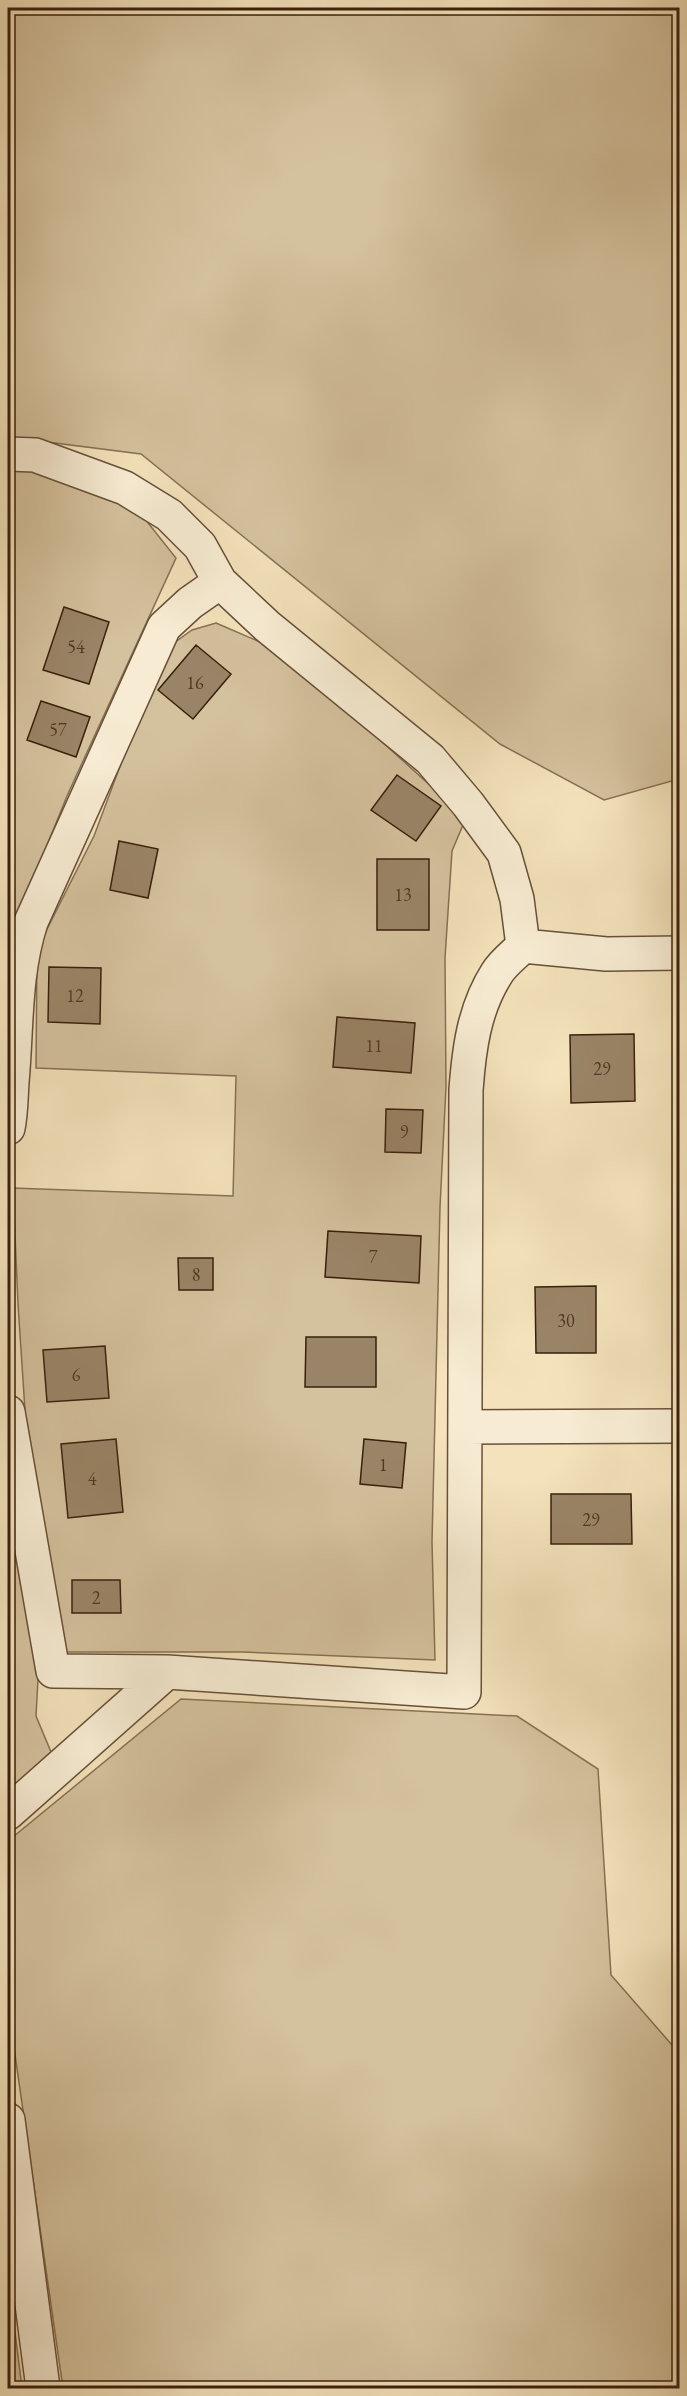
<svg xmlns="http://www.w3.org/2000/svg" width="687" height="2396" font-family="'EB Garamond',serif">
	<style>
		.green { fill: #d4c19d; stroke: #877054; stroke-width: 1.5 }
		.building { fill: #9a8467; stroke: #3a1f0c; stroke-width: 1.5 }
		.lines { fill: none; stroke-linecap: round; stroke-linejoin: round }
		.minor-casing { stroke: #685038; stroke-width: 36 }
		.minor { stroke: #f7ecd3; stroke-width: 33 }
		.labels { text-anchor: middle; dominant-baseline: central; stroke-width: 4.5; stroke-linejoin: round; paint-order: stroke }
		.number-label { font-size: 18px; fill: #523823 }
	</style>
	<rect width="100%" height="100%" fill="#f3e2bb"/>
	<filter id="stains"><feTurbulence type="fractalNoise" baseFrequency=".00333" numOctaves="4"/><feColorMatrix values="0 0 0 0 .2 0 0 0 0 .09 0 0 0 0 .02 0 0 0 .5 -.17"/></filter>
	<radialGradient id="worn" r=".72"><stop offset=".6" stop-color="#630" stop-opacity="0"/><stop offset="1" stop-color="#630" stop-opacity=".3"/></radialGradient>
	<path class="green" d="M8,8h671v771l-75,21 -104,-56 -359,-290 -133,-17z
		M27,466l110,43 39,49 -109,238 -53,131h-6v-458z
		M216,623l44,19 97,77 109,99 -14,33 -7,107 1,129 -6,120 -8,335 3,118 -193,-8h-178l-38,-226 -8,-122 -5,-116 220,8 3,-120 -200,-8 1,-119 57,-113 69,-185 29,-21z
		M8,1525l10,9 20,145 -2,37 18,43 -46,33z
		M181,1699l336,17 81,53 13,206 68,78v335h-616l-55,-382v-165z
		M8,2272l1,12 13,104h-14z"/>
	<path class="building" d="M64,607l45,15 -20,62 -46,-14z
		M196,645l35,29 -38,45 -35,-29z
		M41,701l49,16 -14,40 -49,-17z
		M397,775l44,31 -25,35 -45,-31z
		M119,841l39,8 -10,49 -38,-8z
		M377,859h52v71h-52z
		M49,967l52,1 -1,56 -52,-2z
		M337,1017l78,6 -4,50 -78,-6z
		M634,1034l1,67 -64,2 -1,-68z
		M386,1109l37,1 -2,43 -36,-1z
		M328,1231l93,5 -2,47 -94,-6z
		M178,1258h35v32h-34z
		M596,1286v67h-60l-1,-66z
		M306,1337h70v50h-71z
		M105,1346l4,52 -62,4 -4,-52z
		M116,1439l7,73 -55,6 -7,-74z
		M364,1439l42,4 -4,45 -42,-4z
		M551,1494h80l1,50h-81z
		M72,1580h48l1,33h-49z"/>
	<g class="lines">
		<defs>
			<path id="minor" d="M8,454l27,1 90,33 44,27 31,31 20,36 47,44 163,133 38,45 36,49 13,46 6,47
				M523,946l83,8 74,-1
				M8,1128c3,-14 3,-31 4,-46 5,-54 2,-108 19,-160l133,-295 26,-24 30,-21
				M8,1412l45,259 114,1
				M465,1427l215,-1
				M8,1813l159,-141 297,20 2,-602c3,-41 8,-81 31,-117 6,-10 17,-18 26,-27
				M8,2120l35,268"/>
		</defs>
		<use href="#minor" class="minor-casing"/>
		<use href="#minor" class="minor"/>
	</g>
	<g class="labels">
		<g class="number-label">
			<text x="76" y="646">54</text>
			<text x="195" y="682">16</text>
			<text x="58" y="729">57</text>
			<text x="403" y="894">13</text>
			<text x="75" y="995">12</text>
			<text x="374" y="1045">11</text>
			<text x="602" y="1068">29</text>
			<text x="404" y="1131">9</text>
			<text x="373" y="1256">7</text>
			<text x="196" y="1274">8</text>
			<text x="566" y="1320">30</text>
			<text x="76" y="1374">6</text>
			<text x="383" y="1464">1</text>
			<text x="92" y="1478">4</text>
			<text x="591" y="1519">29</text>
			<text x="96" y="1597">2</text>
		</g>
	</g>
	<rect width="687" height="2396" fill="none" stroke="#f3e2bb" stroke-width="30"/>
	<rect x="9" y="9" width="669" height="2378" fill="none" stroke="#3a1f0c" stroke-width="3"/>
	<rect x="15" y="15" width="657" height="2366" fill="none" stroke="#3a1f0c" stroke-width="1.5"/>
	<rect width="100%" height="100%" filter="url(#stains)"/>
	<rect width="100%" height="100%" fill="url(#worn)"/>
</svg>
